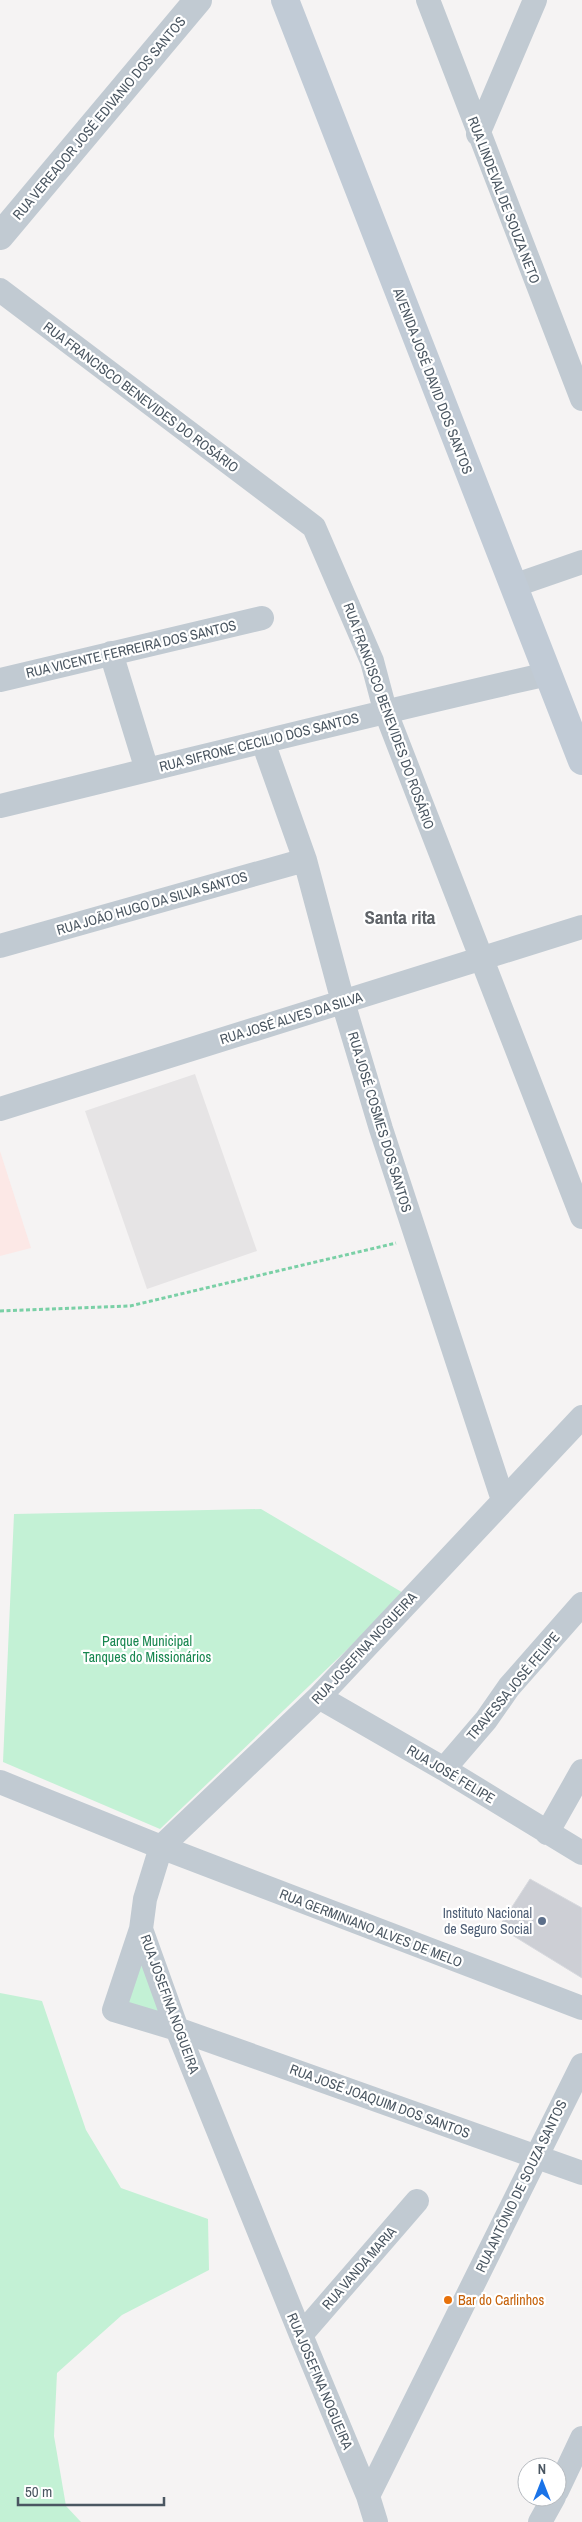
<svg xmlns="http://www.w3.org/2000/svg" width="582" height="2522" font-family="'Archivo Narrow',sans-serif">
	<style>
		.education { fill: #e6e4e5 }
		.medical { fill: #fce8e6 }
		.green { fill: #c3f1d5 }
		.building { fill: #cdcfd5; stroke: #d7d9de }
		.lines { fill: none; stroke-linecap: round; stroke-linejoin: round }
		.path { stroke: #7ad0a6; stroke-width: 3; stroke-dasharray: 4 2.5; stroke-linecap: butt }
		.minor { stroke: #c1cad2; stroke-width: 24 }
		.tertiary { stroke: #c1cad2; stroke-width: 28 }
		.secondary { stroke: #c1cbd6; stroke-width: 28 }
		.service-dot { fill: #5c6f8a; stroke: #fff; stroke-width: 2 }
		.food-dot { fill: #e8710a; stroke: #fff; stroke-width: 2 }
		.labels { text-anchor: middle; dominant-baseline: central; stroke-width: 4.5; stroke-linejoin: round; paint-order: stroke }
		.street-label { font-size: 14px; fill: #4a5661; stroke: #fff }
		.park-label { font-size: 14px; fill: #17864f; stroke: #fff }
		.service-label { font-size: 14px; fill: #4e5e75; stroke: #fff; text-anchor: end }
		.food-label { font-size: 14px; fill: #c56008; stroke: #fff; text-anchor: start }
		.district-label { font-size: 19px; font-weight: bold; fill: #5f6368; stroke: #fff }
	</style>
	<rect width="100%" height="100%" fill="#f5f3f3"/>
	<path class="education" d="M195,1074l62,177 -110,38 -62,-178z"/>
	<path class="medical" d="M0,1151l31,97 -31,8z"/>
	<path class="green" d="M261,1509l144,85 -245,235 -157,-67 11,-248z
		M143,1956l27,61 -43,-13z
		M0,1993l42,8 44,129 35,58 87,31 1,51 -87,45 -65,58 -3,63 12,70 15,16h-81z"/>
	<path class="building" d="M530,1879l52,29v70l-83,-51z"/>
	<g class="lines">
		<path class="path" d="M0,1311l130,-5 266,-63"/>
		<path class="minor" d="M428,0l154,399
			M478,134l57,-134
			M0,290l314,237 58,134 13,49 197,507
			M513,586l69,-24
			M111,653l36,117
			M0,680l262,-62
			M263,742l42,118 38,142 38,127 122,371
			M0,806c183,-44 364,-91 548,-132
			M0,946l305,-86
			M0,1109l582,-182
			M319,1697l125,72 138,84
			M444,1769l42,-49 23,-33 73,-83
			M0,1782l161,65 421,161
			M547,1833l35,-62
			M141,1929l-27,81 63,19 405,144
			M301,2335l116,-134
			M557,2491l25,-53
			M368,2496l214,-431
			M376,2522l-8,-26 -67,-161 -124,-306 -36,-100 4,-30 16,-52 158,-150 263,-280
			M540,2522l14,-25"/>
		<path class="tertiary" d="M0,236l198,-236"/>
		<path class="secondary" d="M285,0l297,761"/>
	</g>
	<circle class="service-dot" cx="542" cy="1921" r="5"/>
	<circle class="food-dot" cx="448" cy="2300" r="5"/>
	<g class="labels">
		<g class="street-label">
			<text transform="translate(99 118) rotate(-50)">RUA VEREADOR JOSÉ EDIVANIO DOS SANTOS</text>
			<text transform="translate(504 200) rotate(69)">RUA LINDEVAL DE SOUZA NETO</text>
			<text transform="translate(433 381) rotate(69)">AVENIDA JOSÉ DAVID DOS SANTOS</text>
			<text transform="translate(141 397) rotate(37)">RUA FRANCISCO BENEVIDES DO ROSÁRIO</text>
			<text transform="translate(131 649) rotate(-13)">RUA VICENTE FERREIRA DOS SANTOS</text>
			<text transform="translate(389 716) rotate(70)">RUA FRANCISCO BENEVIDES DO ROSÁRIO</text>
			<text transform="translate(259 742) rotate(-14)">RUA SIFRONE CECILIO DOS SANTOS</text>
			<text transform="translate(152 903) rotate(-16)">RUA JOÃO HUGO DA SILVA SANTOS</text>
			<text transform="translate(291 1018) rotate(-17)">RUA JOSÉ ALVES DA SILVA</text>
			<text transform="translate(380 1122) rotate(73)">RUA JOSÉ COSMES DOS SANTOS</text>
			<text transform="translate(364 1648) rotate(-47)">RUA JOSEFINA NOGUEIRA</text>
			<text transform="translate(513 1686) rotate(-50)">TRAVESSA JOSÉ FELIPE</text>
			<text transform="translate(451 1774) rotate(31)">RUA JOSÉ FELIPE</text>
			<text transform="translate(371 1928) rotate(21)">RUA GERMINIANO ALVES DE MELO</text>
			<text transform="translate(170 2004) rotate(70)">RUA JOSEFINA NOGUEIRA</text>
			<text transform="translate(380 2101) rotate(20)">RUA JOSÉ JOAQUIM DOS SANTOS</text>
			<text transform="translate(521 2186) rotate(-64)">RUA ANTÔNIO DE SOUZA SANTOS</text>
			<text transform="translate(359 2268) rotate(-49)">RUA VANDA MARIA</text>
			<text transform="translate(320 2381) rotate(67)">RUA JOSEFINA NOGUEIRA</text>
		</g>
		<g class="park-label">
			<text x="147" y="1641">Parque Municipal<tspan x="147" dy="16">Tanques do Missionários</tspan></text>
		</g>
		<g class="service-label">
			<text x="532" y="1913">Instituto Nacional<tspan x="532" dy="16">de Seguro Social</tspan></text>
		</g>
		<g class="food-label">
			<text x="458" y="2300">Bar do Carlinhos</text>
		</g>
		<g class="district-label">
			<text x="400" y="917">Santa rita</text>
		</g>
	</g>
	<g transform="translate(542 2482)"><circle r="24" fill="#ffffff" stroke="#b7bbc0"/>
	<path d="M0-4L9 19L0 12L-9 19Z" fill="#1a73e8"/>
	<text y="-8" font-size="14" font-weight="bold" text-anchor="middle" fill="#4a5661">N</text>
	</g>
	<path d="M18 2497v8h146v-8" fill="none" stroke="#4a5661" stroke-width="2.5"/>
	<text x="25" y="2497" font-size="15" fill="#4a5661" stroke="#ffffff" stroke-width="4" paint-order="stroke">50 m</text>
</svg>
